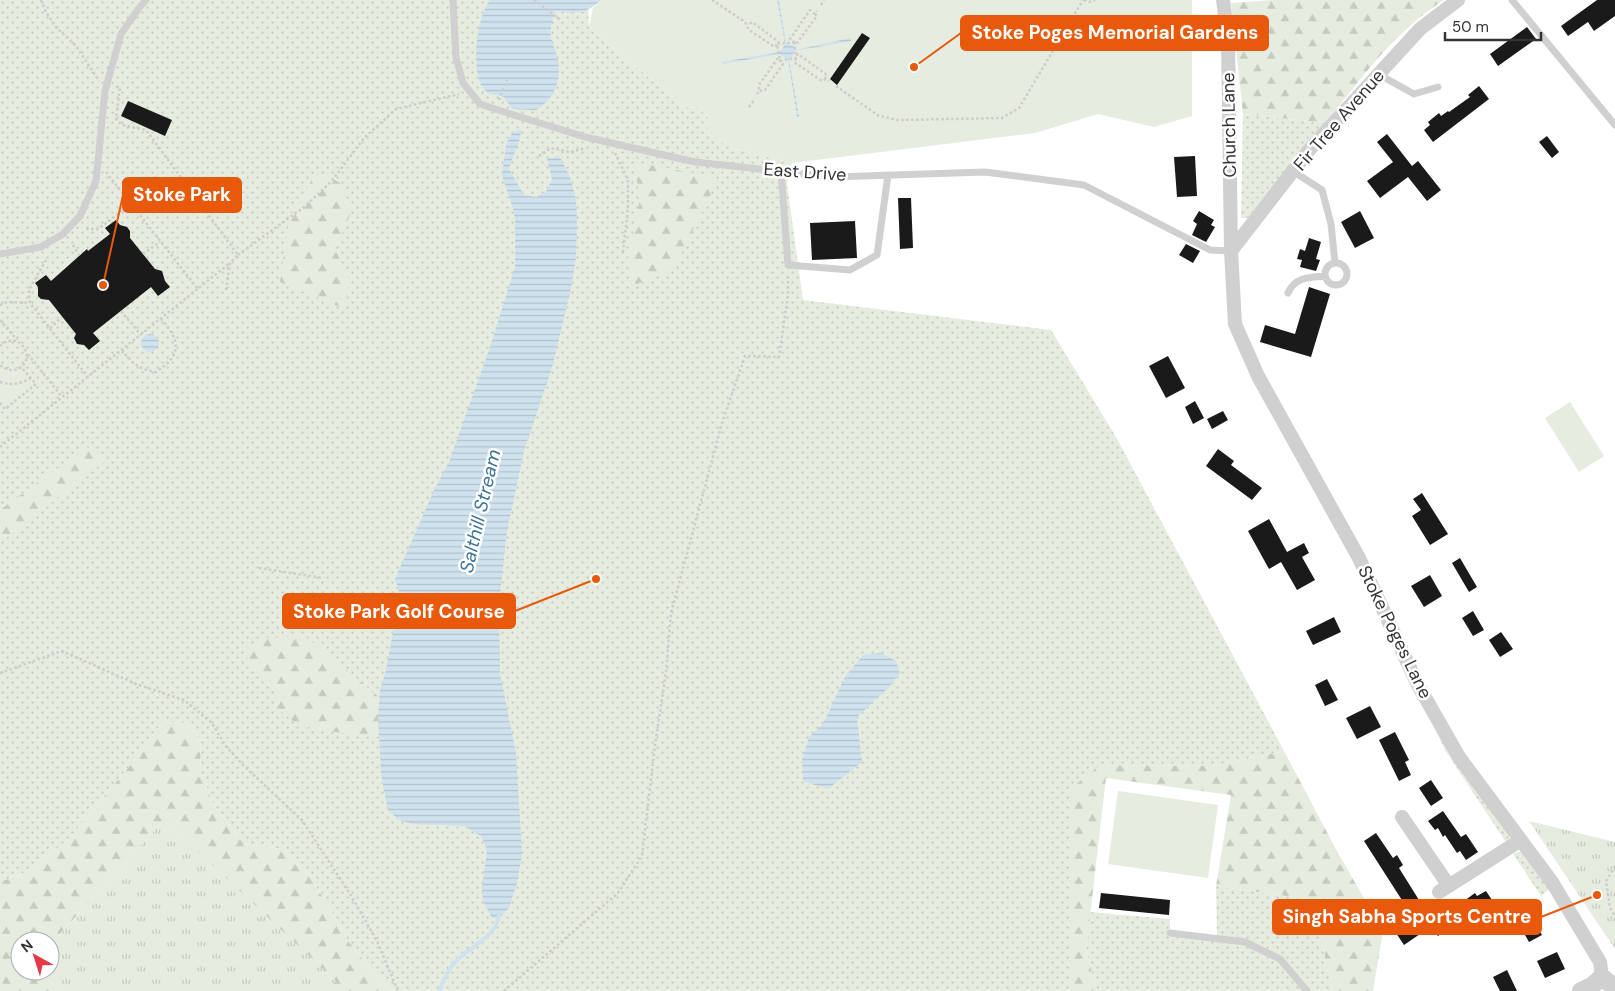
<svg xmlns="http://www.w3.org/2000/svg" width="1615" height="991" font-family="'DM Sans',sans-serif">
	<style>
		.grass { fill: url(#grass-dots) }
		.forest { fill: url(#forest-firs) }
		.park { fill: url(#park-tufts) }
		.garden { fill: #e6ecdf }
		.water { fill: url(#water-rules) }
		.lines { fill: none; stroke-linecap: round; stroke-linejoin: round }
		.stream { stroke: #cfe2ee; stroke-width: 4 }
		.building { fill: #1a1a1a }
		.path { stroke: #cdcdcd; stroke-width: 2.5; stroke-dasharray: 2.5 2.5; stroke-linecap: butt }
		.service { stroke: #d0d0d0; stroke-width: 7 }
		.minor { stroke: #d0d0d0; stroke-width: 14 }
		.tertiary { stroke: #d0d0d0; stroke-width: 18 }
		.labels { text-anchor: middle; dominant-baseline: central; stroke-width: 5; stroke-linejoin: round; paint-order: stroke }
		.street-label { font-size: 18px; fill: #333; stroke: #fff }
		.water-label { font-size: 19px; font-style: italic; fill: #3f7597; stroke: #fff }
		.leader { fill: none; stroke: #e8590c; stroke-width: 2 }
		.callout-dot { fill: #e8590c; stroke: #fff; stroke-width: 2 }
		.callout { fill: #e8590c; stroke: #e8590c; stroke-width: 2 }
		.callout-label { font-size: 19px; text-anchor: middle; font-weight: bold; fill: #fff }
	</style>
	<defs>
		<pattern id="grass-dots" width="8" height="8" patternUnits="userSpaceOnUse" patternTransform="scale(1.25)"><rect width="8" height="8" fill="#e6ecdf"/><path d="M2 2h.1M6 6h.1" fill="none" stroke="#c6cbc0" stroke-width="1.8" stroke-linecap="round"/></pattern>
		<pattern id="forest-firs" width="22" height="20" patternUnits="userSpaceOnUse" patternTransform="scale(1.25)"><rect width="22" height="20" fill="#e6ecdf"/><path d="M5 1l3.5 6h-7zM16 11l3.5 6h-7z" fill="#c6cbc0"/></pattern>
		<pattern id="park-tufts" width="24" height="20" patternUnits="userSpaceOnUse" patternTransform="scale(1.25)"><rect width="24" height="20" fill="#e6ecdf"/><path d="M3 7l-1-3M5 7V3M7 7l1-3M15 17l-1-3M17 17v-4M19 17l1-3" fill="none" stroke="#c6cbc0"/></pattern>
		<pattern id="water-rules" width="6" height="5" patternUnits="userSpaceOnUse" patternTransform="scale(1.25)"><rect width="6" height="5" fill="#cfe2ee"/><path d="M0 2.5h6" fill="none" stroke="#b2c2cd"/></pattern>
	</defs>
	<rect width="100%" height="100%" fill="#fff"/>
	<path class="grass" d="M0,0h588l1,27 95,80 14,1 10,9 23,31 61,15 -5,21 16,116 248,30 65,107 168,314 -72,15 -112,-1 -30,226h-678l-25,-26 -18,-23 -21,-37 -22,-34 -25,-22 -37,-5 -31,-40 -12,-32 -1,-32 -14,-17 -24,-1 -20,29 -75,90 -45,33 -22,8z
		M1243,114l83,9 -73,95h-12z
		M1441,730l69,106 -3,8 -62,-94 -9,-19z
		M1524,850l28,37 -11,9 -28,-42z
		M1216,886l97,14 19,91h-235l-11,-41 4,-38 80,7v14l47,4z"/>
	<path class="forest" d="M1273,0h171c-49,31 -83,78 -118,123l-83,-9 -12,-111z
		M634,162l81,15 -4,17 -38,76 -41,16 -5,-23 13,-64z
		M317,171l25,13 9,29 -16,36 15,32 -7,27 -63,-26 10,-65z
		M87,447l18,14 -105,82v-33z
		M305,636l76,63 -4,39 -76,-11 -22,-17 -7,-24 -21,-22 -9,-14 22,-12z
		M162,722l24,1 14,17 1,32 12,32 31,40 37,5 25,22 22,34 21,37 18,23 25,26h-65l8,-10 -171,-161 -114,125v-4h-30v30h19l21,20h-60v-109l22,-8 45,-33 75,-90z
		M1284,751l54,102 45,78 -10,60h-41l-19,-91 -97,-14 15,-91 -125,-17 -20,172 11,41h-27l-1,-201 31,-25 112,1z"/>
	<path class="park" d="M164,820l172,161 -9,10h-267l-21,-20h11v-26z
		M1529,821l86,21v107z"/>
	<path class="garden" d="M601,0h591v116l-38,11 -56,-13 -63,19 -243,30 -61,-15 -12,-7 -14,-16 3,-8 -10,-9 -14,-1 -95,-80 4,-19z
		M0,365c7,6 13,7 21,2l15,17 -31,25 -5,-6z
		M1570,402l34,54 -25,16 -34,-54z
		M1118,791l100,14 -10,73 -100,-14z"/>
	<path class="water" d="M490,0h111c-15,15 -26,13 -46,11 -2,8 -6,18 -4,27 1,6 5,12 6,18 6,22 -2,42 -21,54l-24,-1 -8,-12c-9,-3 -15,-1 -21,-9 -13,-18 -6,-72 7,-88z
		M777,0h2l7,44 3,-1 5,4 1,3 56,-12v3l-56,10 -4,8h-2l10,57 -2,1 -9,-58h-2l-6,-5 -57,10 -1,-2 58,-10 5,-8z
		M521,129c1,11 -9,28 -12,40l15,26 12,2 10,-5 6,-13 -5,-21 13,-1 10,20 6,22 1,24 -1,34 -5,32 -19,79 -28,83 -17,80 -8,72 1,70 16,80 6,101 -5,29 -8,25 -10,10h-7l-9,-17 -1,-14 5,-37 -6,-14 -17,-10 -50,-2 -13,-3 -13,-10 -7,-37 -3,-57 2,-27 6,-20 14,-76 -5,-15 40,-91 14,-26 41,-115 25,-80v-48l-3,-14 -10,-29 4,-31 6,-12z
		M141 343a9 9 0 1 1 18 0a9 9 0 1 1-18 0Z
		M881,653l15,8 4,12 -11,14 -32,30 5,45 -34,27 -25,-8 -1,-22 7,-22 14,-13 22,-47 18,-22z"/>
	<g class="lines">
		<path class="stream" d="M439,991c4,-8 7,-18 13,-25 10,-16 47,-29 47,-52"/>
	</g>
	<path class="building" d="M1597,0h18v16l-21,15 -6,-9 -20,14 -7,-10z
		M1527,27l9,12 -38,27 -8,-12z
		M862,33l8,5 -33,47 -7,-6z
		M1479,86l10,13 -56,43 -9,-12 6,-5 -2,-3 11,-9 2,3 7,-5 1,1 21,-15 -2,-2z
		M128,101l44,19 -7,16 -44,-20z
		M1387,134l25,32 6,-5 23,29 -14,11 -19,-24 -28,21 -13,-17 26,-19 -16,-20z
		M1547,136l12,16 -7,6 -13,-16z
		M1195,156l2,40 -20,1 -3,-40z
		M898,198h13l2,50 -13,1z
		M1199,211l15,9 -3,5 4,2 -9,15 -14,-7 5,-11 -4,-3z
		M1360,211l14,27 -19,10 -14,-26z
		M116,220l4,5 7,2 3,4v7l25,31 7,2 3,10 5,6 -12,9 -7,-9 -58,46 7,8 -11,9 -5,-5 -7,-1 -3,-6 2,-4 -27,-34 -8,-1 -3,-3v-9l-3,-4 11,-8 5,6 36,-32 1,2 22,-17 -5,-6z
		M855,221l2,37 -45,2 -2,-37z
		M1309,238l12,4 -5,17 4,1 -4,11 -16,-4 2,-7 -5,-1 3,-10 5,2z
		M1186,244l14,7 -7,12 -14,-8z
		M1309,287l21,7 -19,63 -51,-15 5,-17 30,9z
		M1168,356l17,32 -19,10 -17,-32z
		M1195,401l9,17 -11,6 -8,-17z
		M1223,411l5,9 -16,9 -5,-10z
		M1218,449l16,12 -3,4 31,23 -10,12 -46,-34z
		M1422,493l26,41 -18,11 -18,-29 9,-6 -8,-11z
		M1269,519l18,33 17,-9 5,10 -7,4 13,23 -18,10 -16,-28 -12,7 -21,-38z
		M1460,558l17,29 -8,5 -17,-29z
		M1430,575l12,21 -18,11 -13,-21z
		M1473,611l11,19 -11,6 -11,-18z
		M1334,617l7,15 -28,13 -7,-14z
		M1501,632l12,17 -13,8 -11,-17z
		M1327,679l11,21 -13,6 -10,-21z
		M1370,706l11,21 -24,12 -11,-21z
		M1395,732l14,28 -4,2 6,13 -12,6 -20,-41z
		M1431,780l12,18 -12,8 -12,-18z
		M1443,811l18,26 5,-3 12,18 -12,8 -6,-9 -3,2 -12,-18 -2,2 -5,-9 -3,2 -7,-9z
		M1376,833l17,25 4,-3 6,10 -4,3 20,32 -12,8 -43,-67z
		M1486,891l8,12 -20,13 -10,-15 11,-8 2,3z
		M1101,893l69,7 -1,15 -70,-7z
		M1448,912l8,12 -18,12 -8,-12z
		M1529,912l13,23 -13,7 -13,-23z
		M1408,916l12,18 -16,11 -12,-18z
		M1557,952l8,17 -20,9 -8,-17z
		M1507,970l10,21h-17l-7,-14z"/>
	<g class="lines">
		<path class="path" d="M41,0l5,12 10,15 20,19 23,35
			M534,0l28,21
			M712,0l33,22 4,8 26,17 4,-5 -27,-20 -4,3
			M1084,0l5,2 6,-2
			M821,5l3,-5
			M815,14l-5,-4 -20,29 6,5 21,-28 -2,-2 2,-3
			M794,42l2,16 -16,3 -3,-17z
			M825,79l2,-4 -29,-21 -4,8 28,19 3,-2 4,2
			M116,86l4,2 -4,31 6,6 24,5 92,125 -8,8 -4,27
			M836,86l43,30 19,4 104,-2 17,-10 64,-108
			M757,94l2,-3v-6l19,-27 5,6 -18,26 -6,1
			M499,100l8,-20
			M749,107l5,-7
			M615,153l13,27v28l-5,44
			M539,156l12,-8 19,4 16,-4
			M106,172l92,117
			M86,229h12l33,-25
			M73,245l6,10
			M143,254l17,-12
			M238,255l66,-48 27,-25 33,-44 32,-29 63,-15
			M46,260l-17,30 1,13 58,74
			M0,305l7,-3 23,1
			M121,311l20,24
			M0,320l17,20
			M50,328l12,-11
			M0,346l7,-5h10c22,14 2,40 -17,24
			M122,350c11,14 17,19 34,22 26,-17 25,-31 5,-53
			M28,354l34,43
			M0,382c12,4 20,2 31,-4
			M0,403l5,6 31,-25 -15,-17
			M0,447l230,-184
			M259,568l64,10
			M0,673l62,-22 74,33 48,16 28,23 13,22 20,22 57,53 48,74 27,47 21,50
			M1615,866l-9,15 4,27 5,8
			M504,991l114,-98 24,-37 13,-111 11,-73 5,-59 51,-190 23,-67 34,1 9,-62v-20"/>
		<path class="service" d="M453,0l3,58 7,25 17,21 15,5 90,28 110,25 138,15 152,-5 99,13 126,65 21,1
			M1512,0l103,125
			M1378,74l36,20 24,-7
			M781,171l7,94 62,5 27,-15 11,-80
			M1294,172l28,18 9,34 4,39
			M0,254l41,-7 22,-13 17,-18 16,-35 9,-90 16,-57 18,-26 7,-8
			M1325 274a11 11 0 1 1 22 0a11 11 0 1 1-22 0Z
			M1288,293c7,-16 21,-16 37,-17
			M1170,933l75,9 35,17 27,32"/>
		<path class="minor" d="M1223,0l5,38 3,213 4,73 23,52 101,182 59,127 41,72 93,125 48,80 2,15
			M1231,251l79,-102 110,-120 38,-29
			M1402,817l47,69
			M1439,892l82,-52"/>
		<path class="tertiary" d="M1581,991l11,-5 10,-9 13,11"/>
	</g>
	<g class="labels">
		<g class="street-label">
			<text transform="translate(1339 120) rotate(-49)">Fir Tree Avenue</text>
			<text transform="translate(1229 125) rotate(-91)">Church Lane</text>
			<text transform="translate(805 172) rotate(4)">East Drive</text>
			<text transform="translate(1395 632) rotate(64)">Stoke Poges Lane</text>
		</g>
		<g class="water-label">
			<text transform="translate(480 511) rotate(-77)">Salthill Stream</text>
		</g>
	</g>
	<path class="leader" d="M914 67L961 33M103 285L123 195M596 579L515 611M1597 895L1541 917"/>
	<g class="callout-dot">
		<circle cx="914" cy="67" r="5"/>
		<circle cx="103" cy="285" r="5"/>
		<circle cx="596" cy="579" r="5"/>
		<circle cx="1597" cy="895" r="5"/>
	</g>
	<g class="callout">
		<rect x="961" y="16" width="307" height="34" rx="5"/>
		<rect x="123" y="178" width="118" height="34" rx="5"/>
		<rect x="283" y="594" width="232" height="34" rx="5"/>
		<rect x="1273" y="900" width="268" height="34" rx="5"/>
	</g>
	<g class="callout-label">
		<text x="1115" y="39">Stoke Poges Memorial Gardens</text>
		<text x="182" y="201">Stoke Park</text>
		<text x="399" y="618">Stoke Park Golf Course</text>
		<text x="1407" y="923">Singh Sabha Sports Centre</text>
	</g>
	<g transform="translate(35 956) rotate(321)"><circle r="24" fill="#ffffff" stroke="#adadad"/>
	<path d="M0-4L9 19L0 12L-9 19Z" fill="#e63946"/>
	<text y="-8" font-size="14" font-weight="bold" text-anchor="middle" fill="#333333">N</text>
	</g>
	<path d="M1445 32v8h96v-8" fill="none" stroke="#333333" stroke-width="2.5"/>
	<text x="1452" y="32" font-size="15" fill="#333333" stroke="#ffffff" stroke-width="4" paint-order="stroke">50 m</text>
</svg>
